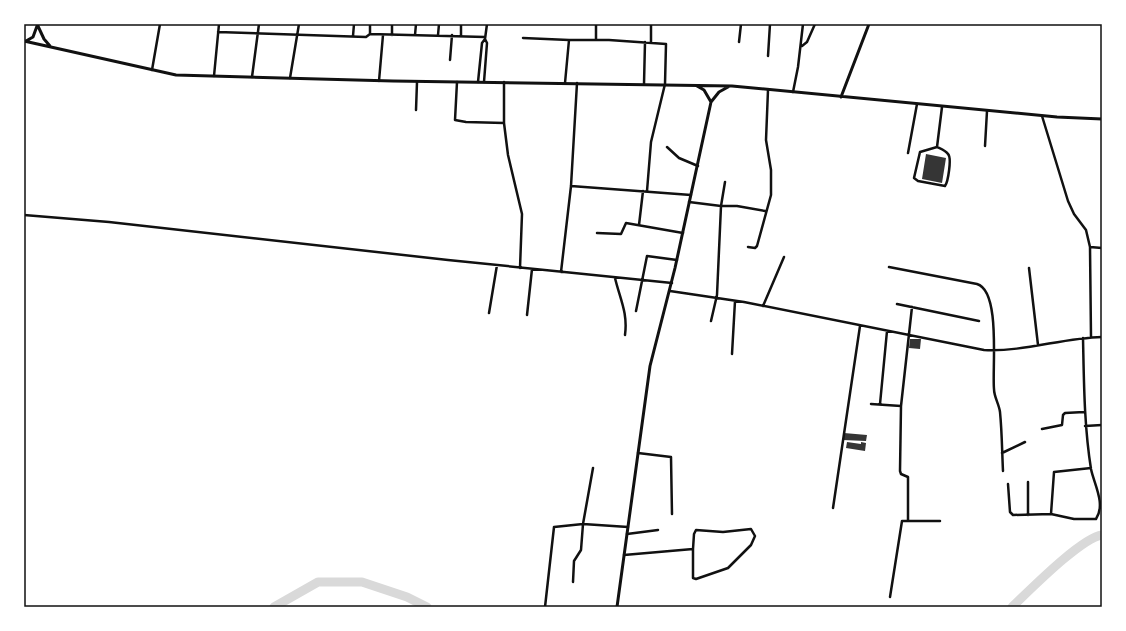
<svg xmlns="http://www.w3.org/2000/svg" width="1126" height="631" font-family="Raleway,sans-serif">
	<style>
		.lines { fill: none; stroke-linecap: round; stroke-linejoin: round }
		.river { stroke: #d9d9d9; stroke-width: 9 }
		.building { fill: #353535 }
		.minor { stroke: #111; stroke-width: 2.5 }
		.tertiary { stroke: #111; stroke-width: 3 }
		.neatline { fill: none; stroke: #111; stroke-width: 1.5 }
	</style>
	<rect width="100%" height="100%" fill="#fff"/>
	<g class="lines">
		<path class="river" d="M274,607l44,-25h44l45,15 20,10
			M1012,607c18,-17 69,-69 90,-72"/>
	</g>
	<path class="building" d="M926,154l20,4 -4,25 -20,-4z
		M910,339h11l-1,10 -11,-1z
		M844,433l23,2 -1,6 -23,-1z
		M847,442l14,2v-2l5,1 -1,8 -19,-3z"/>
	<g class="lines">
		<path class="minor" d="M370,24v10l115,3
			M218,32l148,5 4,-3
			M392,35v-11
			M415,35l1,-11
			M438,35l1,-11
			M461,35v-11
			M353,36l1,-12
			M523,38l46,2
			M596,40v-16
			M651,42v-18
			M739,42l2,-18
			M802,46l5,-4 8,-18
			M768,56l2,-32
			M450,60l2,-25
			M152,70l8,-46
			M214,76l5,-52
			M252,77l7,-53
			M290,78l9,-54
			M379,81l4,-46
			M457,82l-2,38 11,2 38,1
			M478,82l4,-39 3,-4 2,-15
			M484,82l3,-39 -2,-4
			M504,82v41l4,32 14,59 -2,54
			M565,83l4,-43h40l57,4 -1,40 -14,58 -4,49
			M644,84l1,-42
			M793,92l5,-25 5,-43
			M416,110l1,-28
			M1042,116l26,85 6,13 12,16 4,17 1,90
			M985,146l2,-35
			M667,147l12,11 19,8
			M937,147l-17,5 -6,26 4,3 27,5c3,-4 7,-28 3,-32 -2,-3 -7,-5 -11,-7l5,-40
			M908,153l9,-49
			M725,182l-4,24h16l28,5
			M571,186l120,9
			M689,202l32,4 -4,89 -6,26
			M24,215l85,7 339,38 224,23
			M639,225l4,-34
			M597,233l24,1 5,-11 57,10
			M748,247l7,1 2,-2 14,-51v-25l-5,-30 2,-50
			M1090,247l12,1
			M889,267l88,17c24,7 15,85 17,105 0,8 5,15 6,23 2,20 2,39 3,59
			M1029,268l9,77
			M561,272l10,-86 6,-103
			M615,278c5,21 13,35 10,57
			M670,291l74,11 240,48c40,2 78,-12 118,-13
			M897,304l82,17
			M763,306l21,-49
			M636,311l11,-55 30,4
			M489,313l8,-48
			M527,315l5,-46
			M732,354l3,-53
			M871,404l30,2
			M880,404l7,-73
			M1085,426l17,-1
			M1042,429l20,-4 1,-10 2,-2 19,-1
			M638,453l33,4 1,57
			M1002,453l23,-11
			M1028,482v33
			M1008,484l2,28 3,3 38,-1 23,5h22c10,-15 -2,-35 -5,-50 -7,-44 -7,-87 -8,-131
			M833,508l27,-182
			M1051,514l3,-42 37,-4
			M908,520v-43l-7,-3 -1,-3 1,-65 11,-99
			M627,534l31,-4
			M624,555l69,-6v29l3,1 32,-11 23,-23 4,-9 -4,-7 -28,3 -27,-2 -2,4 -1,15
			M573,582l1,-21 7,-11 2,-26 10,-56
			M890,597l12,-76h38
			M545,607l9,-80 29,-3 45,3"/>
		<path class="tertiary" d="M37,24l7,15 6,7
			M24,41l152,34 217,6 339,5 325,31 45,2
			M26,41l7,-4 4,-11
			M697,86l7,4 7,12
			M841,97l28,-73
			M617,607l33,-241 25,-98 36,-166 8,-10 9,-5"/>
	</g>
	<rect width="1126" height="631" fill="none" stroke="#ffffff" stroke-width="50"/>
	<rect x="25" y="25" width="1076" height="581" class="neatline"/>
</svg>
